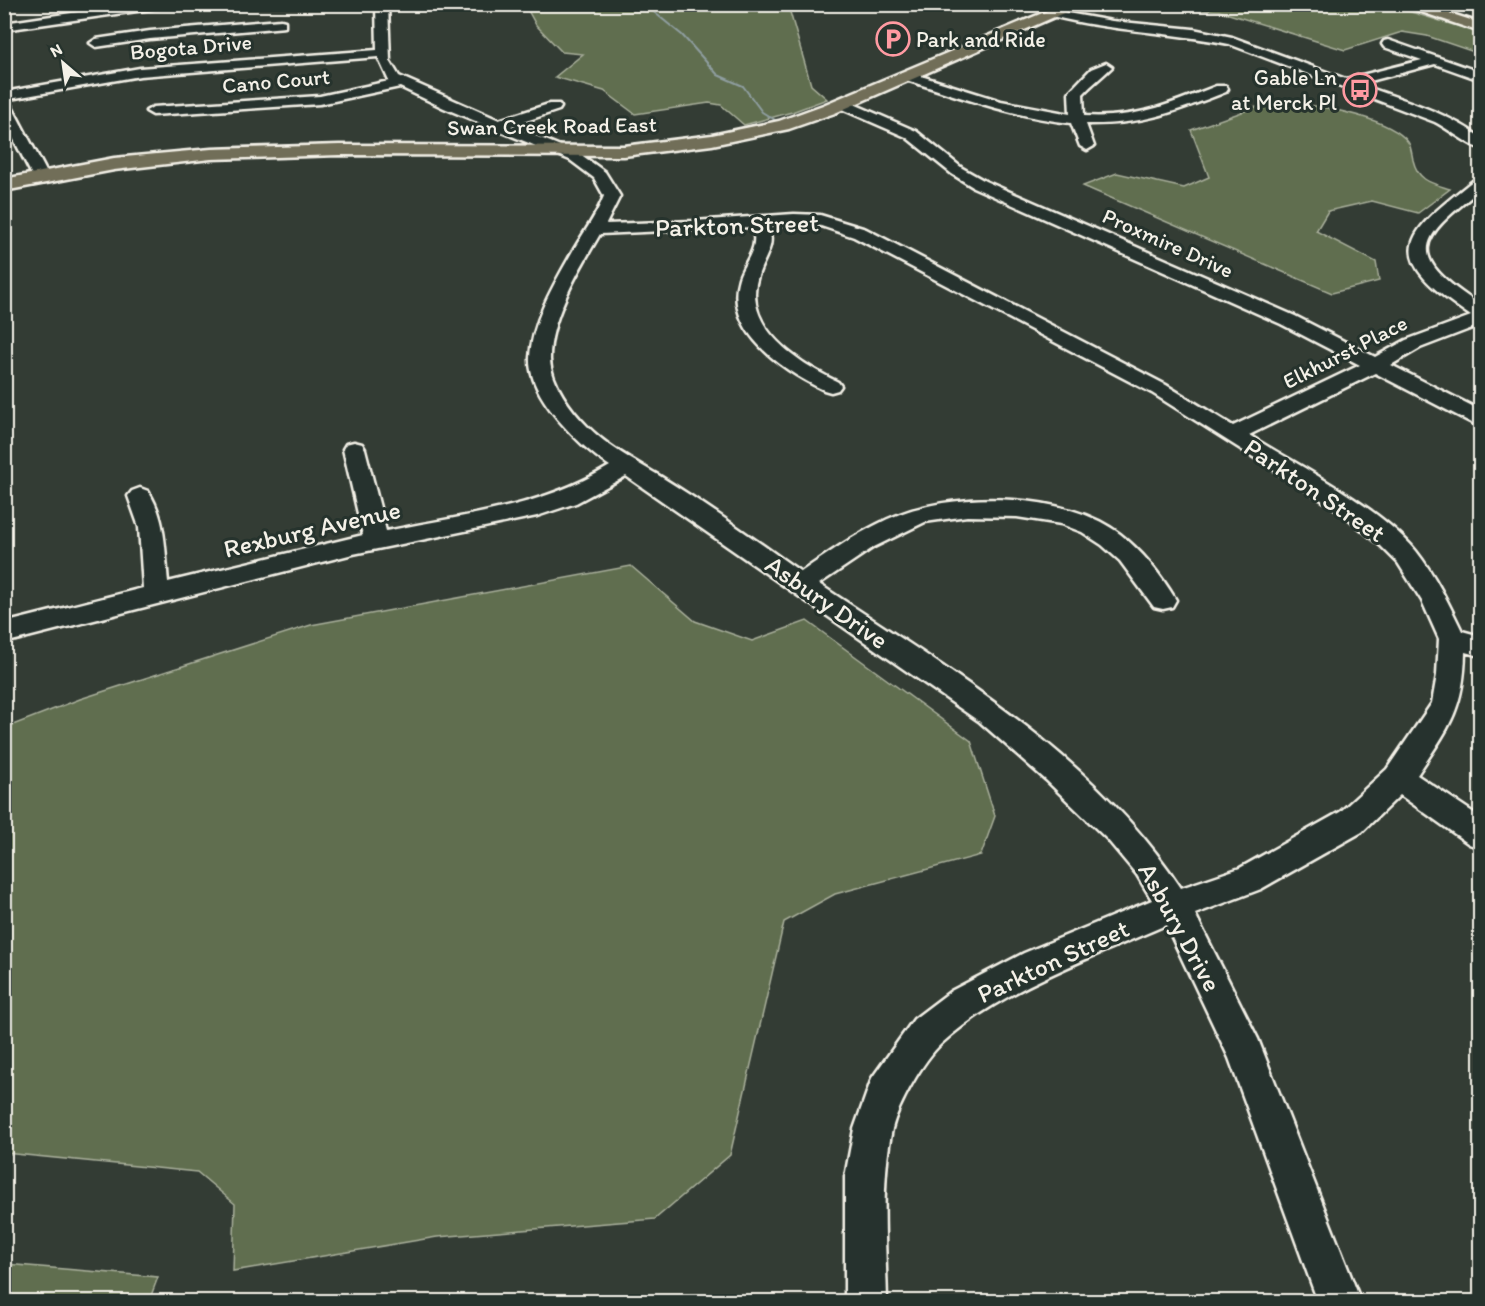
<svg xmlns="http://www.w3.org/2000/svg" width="1485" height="1306" font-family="Itim,sans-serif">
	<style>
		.green { fill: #606e50; stroke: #aab09c; stroke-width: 1.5 }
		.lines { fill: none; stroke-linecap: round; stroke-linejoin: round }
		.stream { stroke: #8f9ea0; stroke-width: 2 }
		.minor-casing { stroke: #f4f1e8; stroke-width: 5 }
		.major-casing { stroke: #f4f1e8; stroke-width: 5 }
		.highway-casing { stroke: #f4f1e8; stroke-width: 5 }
		.minor { fill: #26332d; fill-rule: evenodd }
		.major { fill: #716e59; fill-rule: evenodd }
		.highway { fill: #716e59; fill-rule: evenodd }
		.labels { text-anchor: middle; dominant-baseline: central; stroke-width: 6; stroke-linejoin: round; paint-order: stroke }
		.far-poi-label { font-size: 22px; fill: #f4f1e8; stroke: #26332d; text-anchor: start }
		.far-street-label { font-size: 22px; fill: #f4f1e8; stroke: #26332d }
		.street-label { font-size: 26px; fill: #f4f1e8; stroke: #26332d }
	</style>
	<rect width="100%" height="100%" fill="#333c34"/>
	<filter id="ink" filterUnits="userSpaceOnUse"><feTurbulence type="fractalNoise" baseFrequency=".0167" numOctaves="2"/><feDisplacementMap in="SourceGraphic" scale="12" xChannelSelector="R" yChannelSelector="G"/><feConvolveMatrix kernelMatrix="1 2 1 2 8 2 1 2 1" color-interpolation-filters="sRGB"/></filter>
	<g filter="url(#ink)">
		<path class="green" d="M525,5h263l23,80 16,14 -35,13 -48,13 -23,-20 -12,-2 -74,11 -31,-23 -49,-14 28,-23 -21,-2 -26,-27z
			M1147,5h241l92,28v21l-53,-18 -25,-4 -57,18 -126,-39 -52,-3z
			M1300,104c27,3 91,15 108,38 3,4 4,13 5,18 5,21 18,23 37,29l-32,24 -46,-12 -44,10 -12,20 60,31 3,19 -47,12 -249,-107 34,-13 67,15 25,-11 -18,-47 68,-24z
			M631,566l64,55 57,20 55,-20 164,120 24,75 -14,39 -146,39 -51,28 -54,233 -75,64 -218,18 -204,34 2,-67 -38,-32 -192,-19v-425l75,-29 231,-74z
			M5,1264l153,13 -9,24h-144z"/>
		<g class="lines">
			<path class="stream" d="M644,4l38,31 36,40 25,11 19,26 13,8"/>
			<defs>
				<path id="minor" d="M132,4h38l-5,3 -161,23v-7z
					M376,4h12l2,57 9,15 100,44 50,-16h10l2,3 -2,3 -48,16 69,28 25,18 15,24 -14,28 88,-3 100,-7 26,1 46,14 300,156 67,41 127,-61 -79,-41 -308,-137 -21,-13 -46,-37 -69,-30 -2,-3 2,-3h10l69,30 46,37 23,13 310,135 80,41 31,-17 65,-24c-89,-60 -70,-79 3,-136l6,-2v12c-64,51 -75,65 0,115v20l-60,23 -29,17 89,45v14l-8,-1 -97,-50 -126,62c49,31 131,72 167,116 19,24 33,53 46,80l18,5v20l-15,-4c-1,58 -17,77 -48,123l63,42v31l-11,-4 -69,-49 -38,37 -101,57 -66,25 63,125 103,263h-43l-89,-244 -63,-133c-73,32 -165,64 -224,118 -19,17 -44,62 -50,86 -12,56 -6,116 -5,173h-42v-125l9,-48 18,-51 42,-59 37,-28 73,-38 128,-53 -15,-25 -30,-36 -61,-59 -66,-58 -354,-246 -50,27 -39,13 -184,38 -349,89v-20l139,-35 -4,-61 -11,-31 4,-5 8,-3 8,3c18,27 17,60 20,91l195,-47 -20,-86 3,-5 8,-2 8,2 3,5 21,82c78,-16 155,-23 224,-65 -30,-20 -82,-69 -80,-108 2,-36 23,-72 40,-102 11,-20 26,-39 34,-60l-10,-18 -24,-18 -126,-52 -44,-21 -80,17 -167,11 -7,-4 7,-4 167,-11 69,-15 -11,-24 -238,19 -136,24v-8l136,-24 237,-18zM794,224l24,1 36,12 298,156 190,120 39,33 17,17 24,38 17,38 -2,36 -5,28 -45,66 -47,43 -100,56 -59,20c-87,-133 -232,-217 -362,-304l55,-37 51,-25 42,-6 50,1 44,7 21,8 20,13 18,16 34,46 9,2 9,-2 4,-7c-15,-25 -33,-48 -56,-66 -53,-41 -159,-43 -220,-20 -36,14 -67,36 -99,58 -47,-33 -94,-67 -143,-97 -25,-15 -50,-28 -71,-49 -16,-16 -36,-43 -37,-66 -1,-41 30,-92 50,-126l152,-7c8,21 -7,33 -13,51 -16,53 45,93 85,112l7,2 7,-2 3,-4 -3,-4c-39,-19 -99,-56 -79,-109 6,-17 17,-28 9,-47z
					M1056,11l56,10 81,8 39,8 114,42 76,-19 -38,-13 -2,-3 2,-3 4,-1 92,32v8l-45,-16 -76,20c41,15 86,27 121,53v11c-10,-2 -33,-20 -45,-26l-206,-78c-59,-12 -119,-13 -177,-28l-2,-2z
					M281,20l4,1v6l-135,12 -54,8 -6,-4 6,-4 54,-8z
					M1106,63l6,4c-9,9 -20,17 -29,27l1,22c53,3 84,-11 132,-30h10l2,3 -2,3c-52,20 -83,33 -140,32l8,22 -7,4 -7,-4 -9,-23c-58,-6 -113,-27 -168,-44l-2,-3 7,-4 93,29 69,13 -1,-21 2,-3 20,-21z
					M4,101l7,4 38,72 -3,3 -5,2 -8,-5 -29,-57z"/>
				<path id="major" d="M1064,4h20l-249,109 -46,16 -77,16 -88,11 -285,-1 -128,4 -97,11 -110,21v-12l110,-21 97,-9 128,-4 285,1 88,-11 67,-14 44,-16z"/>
				<path id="highway" d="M1398,4h23l59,19v9z"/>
			</defs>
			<use href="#minor" class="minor-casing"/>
			<use href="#major" class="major-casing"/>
			<use href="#highway" class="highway-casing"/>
			<use href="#minor" class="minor"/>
			<use href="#major" class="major"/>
			<use href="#highway" class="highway"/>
		</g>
	</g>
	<defs>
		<symbol id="parking-ring" viewBox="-11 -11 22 22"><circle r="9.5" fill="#26332d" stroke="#ff9aa2" stroke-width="1.5"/><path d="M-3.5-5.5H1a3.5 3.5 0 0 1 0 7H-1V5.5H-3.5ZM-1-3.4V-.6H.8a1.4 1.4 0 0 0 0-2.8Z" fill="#ff9aa2"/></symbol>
		<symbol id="bus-ring" viewBox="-11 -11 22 22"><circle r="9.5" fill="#26332d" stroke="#ff9aa2" stroke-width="1.5"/><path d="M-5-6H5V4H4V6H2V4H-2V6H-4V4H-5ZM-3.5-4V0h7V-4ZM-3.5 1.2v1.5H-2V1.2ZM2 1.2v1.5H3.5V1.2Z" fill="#ff9aa2"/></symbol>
	</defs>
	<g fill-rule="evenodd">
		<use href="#parking-ring" x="874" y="20" width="38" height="38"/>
		<use href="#bus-ring" x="1341" y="71" width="38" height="38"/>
	</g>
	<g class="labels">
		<g class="far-poi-label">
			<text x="916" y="39">Park and Ride</text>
			<text x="1337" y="77" text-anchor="end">Gable Ln<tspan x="1337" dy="25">at Merck Pl</tspan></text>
		</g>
		<g class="far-street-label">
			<text transform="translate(191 47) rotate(-5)">Bogota Drive</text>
			<text transform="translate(276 81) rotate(-5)">Cano Court</text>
			<text transform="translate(552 126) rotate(-1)">Swan Creek Road East</text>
			<text transform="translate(1168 243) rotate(24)">Proxmire Drive</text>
			<text transform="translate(1345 352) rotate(-27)">Elkhurst Place</text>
		</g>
		<g class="street-label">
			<text transform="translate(737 225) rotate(-2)">Parkton Street</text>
			<text transform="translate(1315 490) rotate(34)">Parkton Street</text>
			<text transform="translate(312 529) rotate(-13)">Rexburg Avenue</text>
			<text transform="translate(827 602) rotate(35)">Asbury Drive</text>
			<text transform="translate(1180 927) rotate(61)">Asbury Drive</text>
			<text transform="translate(1053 961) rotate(-25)">Parkton Street</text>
		</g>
	</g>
	<rect width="1485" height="1306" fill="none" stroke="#26332d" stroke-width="24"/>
	<rect x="12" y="12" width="1461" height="1282" fill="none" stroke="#f4f1e8" stroke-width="2" filter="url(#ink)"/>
	<g transform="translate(63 63) rotate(331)" stroke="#26332d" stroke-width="4.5" paint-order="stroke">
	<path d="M0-4.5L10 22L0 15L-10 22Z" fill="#f4f1e8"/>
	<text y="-9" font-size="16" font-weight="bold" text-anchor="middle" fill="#f4f1e8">N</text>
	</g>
</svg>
